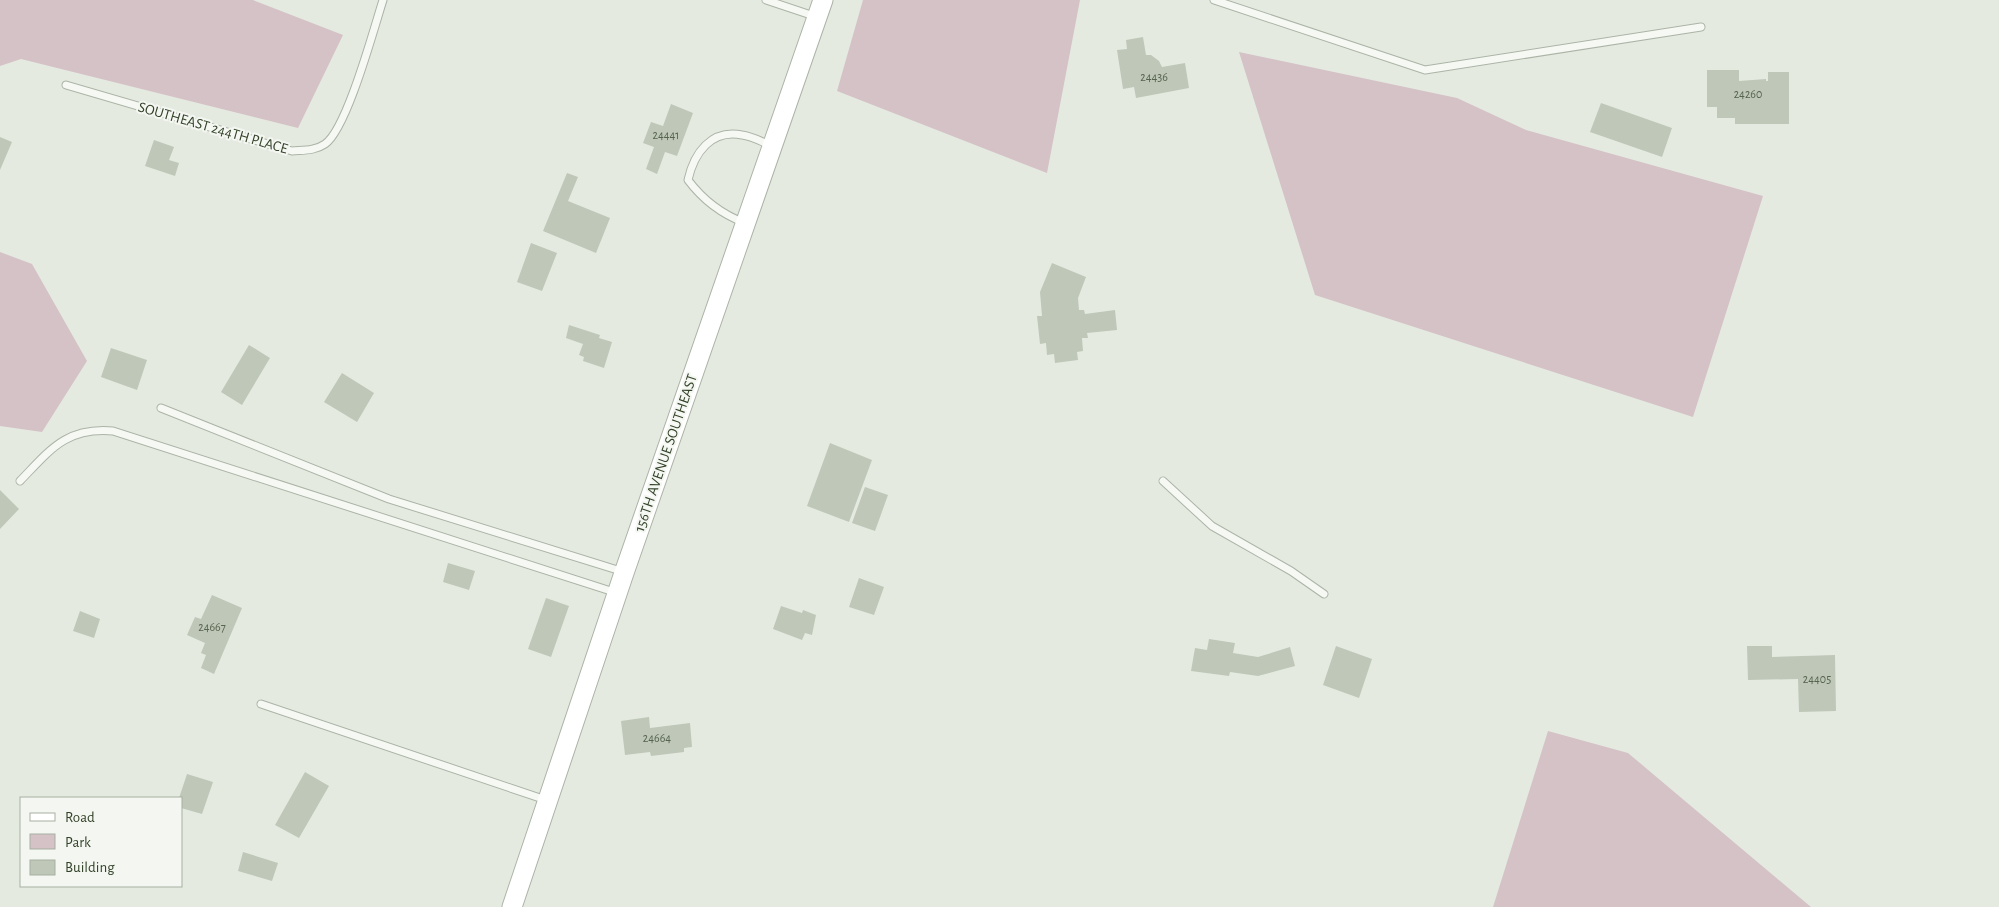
<svg xmlns="http://www.w3.org/2000/svg" width="1999" height="907" font-family="'Alegreya Sans',sans-serif">
	<style>
		.green { fill: #d4c2c7 }
		.building { fill: #bec7b8 }
		.lines { fill: none; stroke-linecap: round; stroke-linejoin: round }
		.lane-casing { stroke: #acb4a6; stroke-width: 9 }
		.secondary-casing { stroke: #acb4a6; stroke-width: 21 }
		.lane { stroke: #f6f8f4; stroke-width: 7 }
		.secondary { stroke: #fff; stroke-width: 19 }
		.labels { text-anchor: middle; dominant-baseline: central; stroke-width: 4; stroke-linejoin: round; paint-order: stroke }
		.number-label { font-size: 12px; fill: #56634d }
		.street-label { font-size: 15px; fill: #334229; stroke: #f4f7f1 }
	</style>
	<rect width="100%" height="100%" fill="#e5eae1"/>
	<path class="green" d="M0,0h253l90,35 -45,93 -277,-69 -21,7z
		M863,0h217l-33,173 -210,-82z
		M1239,52l218,46 69,32 237,66 -70,221 -378,-122z
		M0,252l32,12 55,97 -45,71 -42,-6z
		M1548,731l80,22 183,154h-318z"/>
	<path class="building" d="M1143,37l3,18h5l8,6 3,6 23,-4 4,25 -53,10 -2,-11 -11,2 -6,-39 10,-1 -1,-9z
		M1707,70h32v11l27,-2v2h2v-9h21v52h-54v-6h-18v-11h-10z
		M1601,103l71,25 -10,29 -72,-25z
		M671,104l22,9 -16,43 -12,-4 -8,22 -11,-5 8,-22 -11,-4 8,-21 12,4z
		M0,137l12,5 -12,28z
		M154,140l20,7 -5,13 10,3 -4,13 -30,-10z
		M567,173l11,4 -10,24 42,17 -14,35 -53,-22z
		M531,243l26,10 -15,38 -25,-9z
		M1052,263l34,14 -8,21 1,12h5l1,4 30,-4 2,20 -30,3 1,5h-6l1,13 -6,1 1,8 -23,3 -1,-9 -7,1 -1,-12 -6,1 -3,-28h5l-2,-24z
		M569,325l31,10 -1,3 13,4 -8,26 -21,-7 1,-4 -5,-2 4,-11 -17,-6z
		M249,345l21,13 -28,47 -21,-13z
		M111,348l36,12 -10,30 -36,-13z
		M342,373l32,20 -17,29 -33,-20z
		M830,443l42,17 -23,62 -42,-16z
		M865,487l23,8 -13,36 -23,-8z
		M0,490l19,19 -19,20z
		M448,563l27,8 -6,19 -26,-8z
		M859,578l25,9 -10,28 -25,-8z
		M212,595l30,13 -28,66 -13,-6 5,-13 -5,-2 4,-10 -18,-8 8,-18 6,2z
		M546,598l23,8 -18,51 -23,-8z
		M781,606l21,7 1,-3 13,5 -4,20 -7,-2 -3,7 -29,-11z
		M80,611l20,8 -6,19 -21,-7z
		M1209,639l26,4 -2,10 25,4 32,-10 5,19 -37,10 -28,-4 -1,4 -38,-5 4,-23 12,2z
		M1336,646l36,13 -13,39 -36,-13z
		M1747,646h25v11l63,-2 1,56 -37,1 -1,-33 -50,1z
		M649,717l1,11 40,-5 2,24 -8,1v4l-33,4 -1,-4 -25,3 -4,-34z
		M305,772l24,14 -30,52 -24,-13z
		M187,774l26,8 -11,32 -21,-6v-10h-2z
		M243,852l35,11 -6,18 -34,-10z"/>
	<g class="lines">
		<defs>
			<path id="lane" d="M766,0l51,17
				M1214,0l211,70 276,-43
				M66,85l226,66c11,-1 23,0 33,-7 22,-15 49,-116 58,-144
				M745,223c-24,-9 -42,-23 -57,-43 6,-27 23,-51 54,-45 10,1 20,7 30,11
				M161,408l228,91 235,73
				M20,481c30,-31 46,-54 93,-50l504,162
				M1163,481l49,45 79,45 33,23
				M261,704l285,96"/>
			<path id="secondary" d="M512,907l112,-334 199,-573"/>
		</defs>
		<use href="#lane" class="lane-casing"/>
		<use href="#secondary" class="secondary-casing"/>
		<use href="#lane" class="lane"/>
		<use href="#secondary" class="secondary"/>
	</g>
	<g class="labels">
		<g class="number-label">
			<text x="1154" y="77">24436</text>
			<text x="1748" y="94">24260</text>
			<text x="666" y="135">24441</text>
			<text x="212" y="627">24667</text>
			<text x="1817" y="679">24405</text>
			<text x="657" y="738">24664</text>
		</g>
		<g class="street-label">
			<text transform="translate(213 128) rotate(16)">SOUTHEAST 244TH PLACE</text>
			<text transform="translate(666 453) rotate(-71)">156TH AVENUE SOUTHEAST</text>
		</g>
	</g>
	<rect x="20" y="797" width="162" height="90" fill="#f4f7f1" stroke="#a7afa1"/>
	<rect x="30" y="813" width="25" height="8" fill="#ffffff" stroke="#a7afa1"/>
	<text x="65" y="822" font-size="15" fill="#334229">Road</text>
	<rect x="30" y="834" width="25" height="15" fill="#d4c2c7" stroke="#a7afa1"/>
	<text x="65" y="847" font-size="15" fill="#334229">Park</text>
	<rect x="30" y="860" width="25" height="15" fill="#bec7b8" stroke="#a7afa1"/>
	<text x="65" y="872" font-size="15" fill="#334229">Building</text>
</svg>
